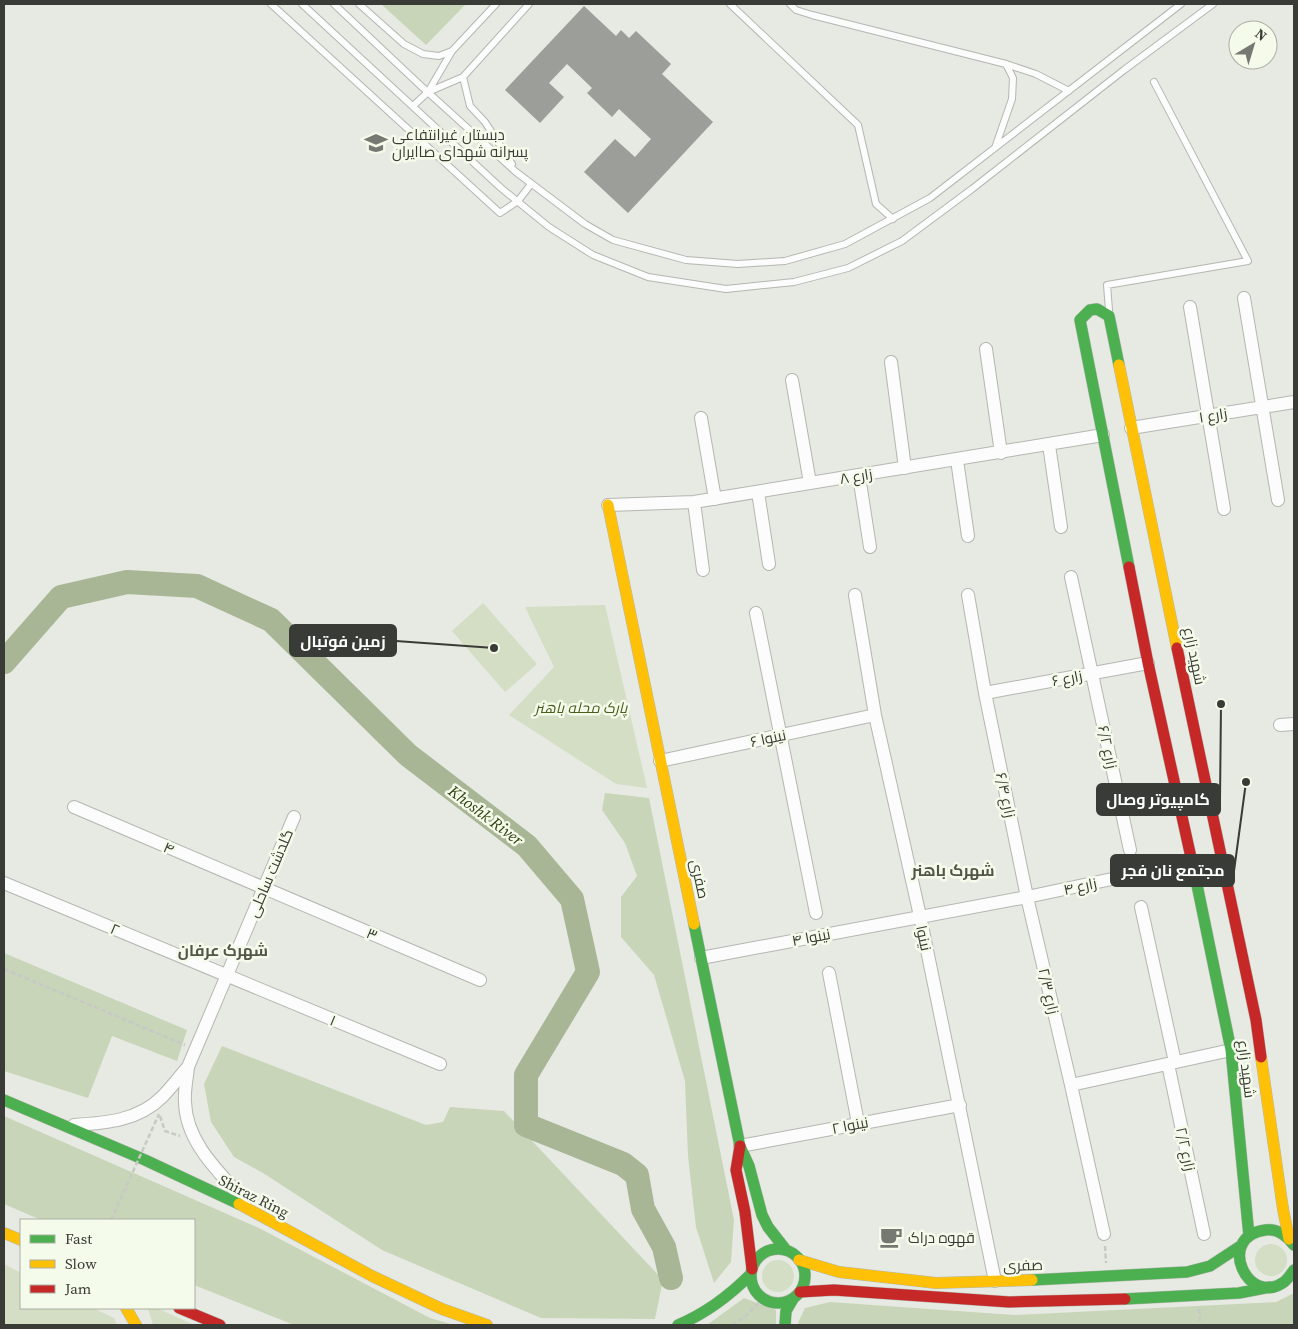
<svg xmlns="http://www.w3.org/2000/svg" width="1298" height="1329" font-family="'Source Serif 4',Cairo,serif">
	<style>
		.green { fill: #d3dec4 }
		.forest { fill: #c9d5b9 }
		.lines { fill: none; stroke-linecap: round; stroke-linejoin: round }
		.river { stroke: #a9b695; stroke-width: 24 }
		.building { fill: #9c9f99 }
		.lane-casing { stroke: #b4b7b1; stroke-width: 8 }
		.street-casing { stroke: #b4b7b1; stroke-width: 14 }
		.fast-casing { stroke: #b4b7b1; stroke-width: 12 }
		.slow-casing { stroke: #b4b7b1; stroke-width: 12 }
		.jam-casing { stroke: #b4b7b1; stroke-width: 12 }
		.path { stroke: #c7c9c5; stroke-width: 2.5; stroke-dasharray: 5 2.5; stroke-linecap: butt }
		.lane { stroke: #fbfcfb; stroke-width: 6 }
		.street { stroke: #fbfcfb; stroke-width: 12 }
		.fast { stroke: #4caf50; stroke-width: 11 }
		.slow { stroke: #ffc107; stroke-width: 11 }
		.jam { stroke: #c62828; stroke-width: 11 }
		.path-bridge { stroke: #c7c9c5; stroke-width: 2.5; stroke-dasharray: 5 2.5; stroke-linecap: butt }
		.labels { text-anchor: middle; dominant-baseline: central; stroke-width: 5; stroke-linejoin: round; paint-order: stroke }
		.poi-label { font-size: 15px; fill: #393c36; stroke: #f5fbeb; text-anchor: start }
		.street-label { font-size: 15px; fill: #393c36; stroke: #f5fbeb }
		.park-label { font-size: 15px; font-style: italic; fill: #495e1c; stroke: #f5fbeb }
		.water-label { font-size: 16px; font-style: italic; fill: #30400d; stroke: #f5fbeb }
		.neighbourhood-label { font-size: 16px; font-weight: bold; fill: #515649; stroke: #f5fbeb }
		.leader { fill: none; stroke: #393c36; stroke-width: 2 }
		.callout-dot { fill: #393c36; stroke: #f5fbeb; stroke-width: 2 }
		.callout { fill: #393c36; stroke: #393c36; stroke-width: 2 }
		.callout-label { font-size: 16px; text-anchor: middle; font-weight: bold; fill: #fff }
	</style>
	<rect width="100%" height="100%" fill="#e6eae2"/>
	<path class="green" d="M483,603l54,61 -32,28 -53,-61z
		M605,605l42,183 -31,-4 -107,-69 45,-48 -29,-60z
		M1255 1260a16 16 0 1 1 32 0a16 16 0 1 1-32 0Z
		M762 1276a16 16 0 1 1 32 0a16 16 0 1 1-32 0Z
		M4,1264l17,9v35h72l21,10 3,7h-113z
		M148,1308h9l37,17h-41z"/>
	<path class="forest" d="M381,4h85l-40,41z
		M605,793l44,5 85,422 -3,42 -17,21 -18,-56 -8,-71 -3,-75 -31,-106 -33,-38v-40l16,-21 -12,-33 -23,-33z
		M4,953l183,77 -10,31 -65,-25 -24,62 -84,-27z
		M222,1046l204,79 17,-3 7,-15 54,4 159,169 -8,39 -114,-1 -159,-68 -119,-77 -29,-16 -23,-35 -7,-38z
		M4,1116l255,112 171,90 24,7h-160l-100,-40v-65h-153l-37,-16z
		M1294,1293v32h-495l-1,-2 7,-15 25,-6 184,13 262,-13z
		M744,1298l32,12v15h-69z"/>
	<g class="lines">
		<path class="river" d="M4,662l57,-65 66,-15 70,4 74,34 137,135 119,91 45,53 16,73 -62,103v50l97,39 14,11 6,34 21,38 7,31"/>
	</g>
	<path class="building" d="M584,6l32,30 5,-6 8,8 7,-7 35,33 -9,10 51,48 -85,91 -44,-41 31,-33 20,18 16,-18 -32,-30 -7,8 -25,-24 5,-5 -25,-24 -18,19 15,14 -24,26 -35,-33z"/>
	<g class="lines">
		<defs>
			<path id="lane" d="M271,4l229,209 18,-12 13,-17
				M302,4l199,184 48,39 44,28 55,22 78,12 68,-7 54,-14 54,-27 70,-52 152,-119 89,-66
				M334,4l87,82 95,86 69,52 28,16 73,20 52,4 47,-3 60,-17 85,-46 251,-194
				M359,4l45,40 19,10 16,2 13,-5 44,-47
				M730,4l128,121 18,79 17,15
				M790,4l6,6 16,5 194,49 30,10 33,17
				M428,92l35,-15
				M413,106l15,-14 24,-41
				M995,148l17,-49 1,-21 -7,-14
				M512,164l-27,-42 -15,-16 -7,-29 66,-73
				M1109,310l-2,-25 141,-24 -94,-179"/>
			<path id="street" d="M1244,298l34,202
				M1190,307l34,202
				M986,349l15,104
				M891,362l14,106
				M792,380l18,103
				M701,418l14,81
				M1131,428l163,-26
				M1049,445l12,82
				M957,460l11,76
				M859,476l11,71
				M758,492l11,72
				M694,502l9,68
				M608,505l86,-3 409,-67
				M1071,577l59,273
				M855,595l20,120 45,201 75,365
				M968,595l17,98 42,204 44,188 33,149
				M756,613l60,300
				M985,693l163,-30
				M1280,725l14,-1
				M660,761l215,-46
				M74,807l406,173
				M4,883l436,181
				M1141,907l34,155
				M701,958l326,-61 165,-35
				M829,973l29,150
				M1168,1064l36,170
				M188,1067c-1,11 -4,24 -3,35 1,41 35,71 60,99
				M1071,1085l160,-35
				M74,1125c31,-2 64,-4 88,-28 9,-9 17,-20 26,-30l106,-250
				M740,1146l220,-41"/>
			<path id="fast" d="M1119,365l-10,-49 -12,-7 -7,1 -10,10 49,247
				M1196,880l35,170 18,186
				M694,924l46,222 9,20 13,49 6,12 18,23
				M4,1100l141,60 94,44
				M1294,1245c-7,-9 -17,-17 -29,-15 -50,7 -17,78 19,52 4,-3 7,-8 10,-12
				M751 1276a27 27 0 1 1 54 0a27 27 0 1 1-54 0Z
				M1032,1280l155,-8 23,-6 32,-21
				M1125,1299l114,-6 31,-6
				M678,1325c29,-12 51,-29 73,-51
				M785,1325l1,-14 7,-12"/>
			<path id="slow" d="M1119,365l58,283
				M608,505l86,419
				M1261,1057l22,152 6,30
				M239,1204l133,72 70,33 45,16
				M4,1233l17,7
				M799,1260l40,12 97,11 96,-3
				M126,1308l10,17"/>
			<path id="jam" d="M1129,567l19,96 48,217
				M1177,648l79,372 5,37
				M740,1146l-4,24 9,42 7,57
				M800,1292l34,-2 175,12 116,-3
				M179,1308l41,17"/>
		</defs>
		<use href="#lane" class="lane-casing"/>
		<use href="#street" class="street-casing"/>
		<use href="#fast" class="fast-casing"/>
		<use href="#slow" class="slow-casing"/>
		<use href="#jam" class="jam-casing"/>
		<path class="path" d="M4,969l181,76
			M160,1116l5,15 15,5
			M1105,1246l1,17
			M1199,1309l1,16
			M732,1325l14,-9 17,-18"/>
		<use href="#lane" class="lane"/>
		<use href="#street" class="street"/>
		<use href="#fast" class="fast"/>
		<use href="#slow" class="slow"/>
		<use href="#jam" class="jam"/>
		<path class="path-bridge" d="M111,1220l48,-106"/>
	</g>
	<defs>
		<symbol id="school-bare" viewBox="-9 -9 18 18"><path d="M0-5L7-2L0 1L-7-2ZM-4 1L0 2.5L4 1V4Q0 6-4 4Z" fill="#767972" stroke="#f5fbeb" stroke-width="2.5" paint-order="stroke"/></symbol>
		<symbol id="cafe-bare" viewBox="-9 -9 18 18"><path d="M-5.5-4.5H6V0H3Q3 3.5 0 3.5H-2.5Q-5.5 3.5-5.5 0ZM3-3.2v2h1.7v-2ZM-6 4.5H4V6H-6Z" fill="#767972" stroke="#f5fbeb" stroke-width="2.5" paint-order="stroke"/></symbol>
	</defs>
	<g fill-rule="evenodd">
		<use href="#school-bare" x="360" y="127" width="32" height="32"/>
		<use href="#cafe-bare" x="875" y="1221" width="32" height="32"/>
	</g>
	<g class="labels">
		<g class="poi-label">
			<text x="392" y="134">دبستان غیرانتفاعی<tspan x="392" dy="17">پسرانه شهدای صاایران</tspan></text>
			<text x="908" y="1237">قهوه دراک</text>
		</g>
		<g class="street-label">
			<text transform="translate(1213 415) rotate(-9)">۱ زارع</text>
			<text transform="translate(856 476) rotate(-9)">۸ زارع</text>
			<text transform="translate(1195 656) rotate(78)">شهید زارع</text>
			<text transform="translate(1067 678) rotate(-11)">۶ زارع</text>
			<text transform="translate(768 738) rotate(-12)">۶ نینوا</text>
			<text transform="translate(1108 747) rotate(78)">۶/۲ زارع</text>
			<text transform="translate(1006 795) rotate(78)">۶/۴ زارع</text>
			<text transform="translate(169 848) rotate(23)">۴</text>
			<text transform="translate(270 873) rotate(-67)">گلدشت ساحلی</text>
			<text transform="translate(700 879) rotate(78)">صفری</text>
			<text transform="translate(1080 886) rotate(-12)">۴ زارع</text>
			<text transform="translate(115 929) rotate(23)">۲</text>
			<text transform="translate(372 934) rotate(23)">۳</text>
			<text transform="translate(811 937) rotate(-11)">۴ نینوا</text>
			<text transform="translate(924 938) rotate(78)">نینوا</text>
			<text transform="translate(1049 991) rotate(77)">۲/۳ زارع</text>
			<text transform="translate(333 1020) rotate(23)">۱</text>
			<text transform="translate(1247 1069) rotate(83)">شهید زارع</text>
			<text transform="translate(850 1125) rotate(-11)">۲ نینوا</text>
			<text transform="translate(1186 1149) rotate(78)">۲/۲ زارع</text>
			<text transform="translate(254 1196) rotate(27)">Shiraz Ring</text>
			<text transform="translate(1023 1265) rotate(-1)">صفری</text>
		</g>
		<g class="park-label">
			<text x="581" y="707">پارک محله باهنر</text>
		</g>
		<g class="water-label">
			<text transform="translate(486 815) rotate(37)">Khoshk River</text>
		</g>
		<g class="neighbourhood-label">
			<text x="953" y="870">شهرک باهنر</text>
			<text x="223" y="950">شهرک عرفان</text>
		</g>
	</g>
	<path class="leader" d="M494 648L396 641M1221 704L1220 799M1246 782L1234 871"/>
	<g class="callout-dot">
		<circle cx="494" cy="648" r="5"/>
		<circle cx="1221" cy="704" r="5"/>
		<circle cx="1246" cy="782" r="5"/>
	</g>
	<g class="callout">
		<rect x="290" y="625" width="106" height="31" rx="5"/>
		<rect x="1097" y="784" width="123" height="31" rx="5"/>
		<rect x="1111" y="855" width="123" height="31" rx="5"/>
	</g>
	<g class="callout-label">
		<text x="343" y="647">زمین فوتبال</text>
		<text x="1158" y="805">کامپیوتر وصال</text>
		<text x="1173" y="876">مجتمع نان فجر</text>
	</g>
	<rect width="1298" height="1329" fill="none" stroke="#393c36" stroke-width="10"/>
	<rect x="20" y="1219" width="175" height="90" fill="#f5fbeb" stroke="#aaafa3"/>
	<rect x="30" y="1235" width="25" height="8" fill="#4caf50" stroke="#aaafa3"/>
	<text x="65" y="1244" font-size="15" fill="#393c36">Fast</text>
	<rect x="30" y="1260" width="25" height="8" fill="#ffc107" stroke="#aaafa3"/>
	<text x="65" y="1269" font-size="15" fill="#393c36">Slow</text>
	<rect x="30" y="1285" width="25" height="8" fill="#c62828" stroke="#aaafa3"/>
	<text x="65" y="1294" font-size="15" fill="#393c36">Jam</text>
	<g transform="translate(1253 45) rotate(38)"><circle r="24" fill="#f5fbeb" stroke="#aaafa3"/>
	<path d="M0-4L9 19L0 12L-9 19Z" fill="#767972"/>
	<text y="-8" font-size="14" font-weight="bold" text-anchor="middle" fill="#393c36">N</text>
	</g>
</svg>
